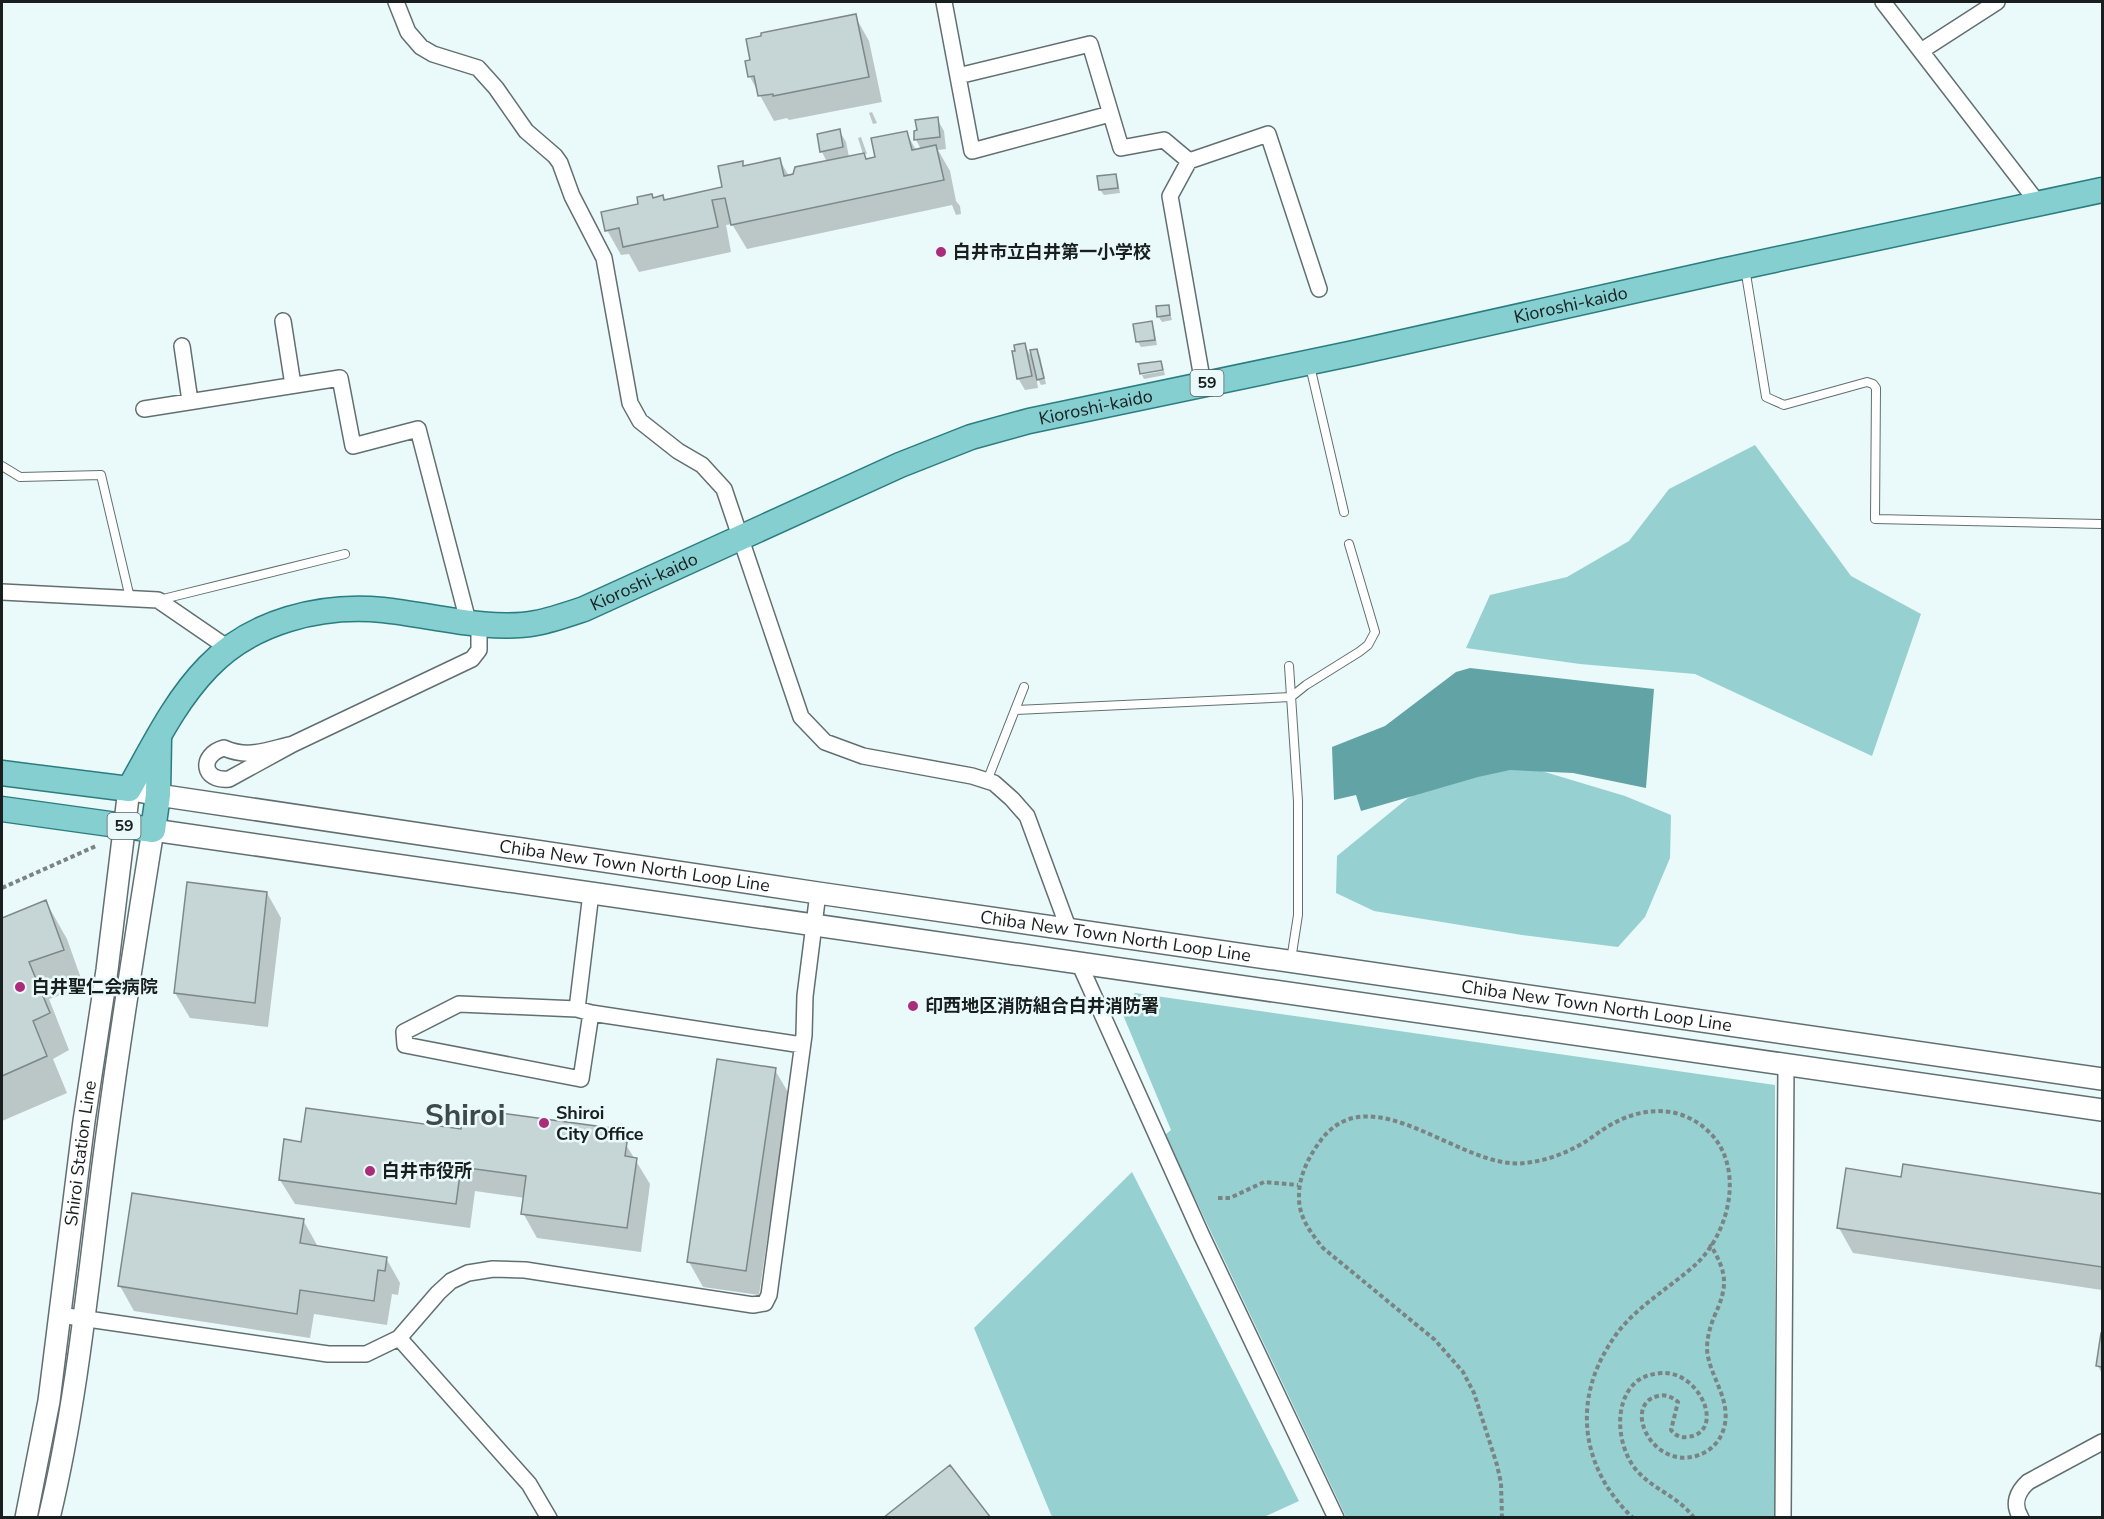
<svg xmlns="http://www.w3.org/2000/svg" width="2104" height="1519" font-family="'Nunito Sans','Noto Sans JP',sans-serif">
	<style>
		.green { fill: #97d0d1 }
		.water { fill: #62a4a5 }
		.shadow { fill: #0003 }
		.building { fill: #c6d5d5; stroke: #7c8989; stroke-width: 1.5 }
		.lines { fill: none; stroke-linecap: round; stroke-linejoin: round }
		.service-casing { stroke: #626f70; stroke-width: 10 }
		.minor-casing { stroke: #626f70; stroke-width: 18 }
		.secondary-casing { stroke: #626f70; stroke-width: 24 }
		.primary-casing { stroke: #2b7d7f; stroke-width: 27 }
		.path { stroke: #7a8484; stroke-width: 4; stroke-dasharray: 4.5 3; stroke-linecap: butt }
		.service { stroke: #fff; stroke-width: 8 }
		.minor { stroke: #fff; stroke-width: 15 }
		.secondary { stroke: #fff; stroke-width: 21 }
		.primary { stroke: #85cfd1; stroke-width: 24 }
		.poi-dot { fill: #ab2c7b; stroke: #eaf9f9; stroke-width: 2 }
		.labels { text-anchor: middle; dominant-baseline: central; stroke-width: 5; stroke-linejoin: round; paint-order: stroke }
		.shield { fill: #eaf9f9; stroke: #586060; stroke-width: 1.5 }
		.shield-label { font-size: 16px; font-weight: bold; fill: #191f1f }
		.poi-label { font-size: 18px; font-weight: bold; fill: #191f1f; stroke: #eaf9f9; text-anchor: start }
		.street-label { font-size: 18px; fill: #191f1f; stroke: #eaf9f9 }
		.town-label { font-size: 30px; font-weight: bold; fill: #3d4a4a; stroke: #eaf9f9 }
	</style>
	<rect width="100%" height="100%" fill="#eaf9f9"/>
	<path class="green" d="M1755,445l96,131 70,38 -49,142 -177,-82 -115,-10 -114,-16 24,-53 77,-18 62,-36 40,-52z
		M1491,756l134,40 46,19 -1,43 -25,59 -27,30 -96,-12 -148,-24 -38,-18 1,-37 71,-58z
		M1135,993l640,92v432h-429l-181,-382 6,-5 -50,-120z
		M1132,1172l167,329 -35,16h-212l-78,-189z"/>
	<path class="water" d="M1470,668l184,21 -8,99 -73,-15 -63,-3 -32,7 -117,34 -5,-16 -22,5 -2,-53 53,-21 71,-54z"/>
	<path class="shadow" d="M855,16l14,25 13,61 -93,18 -2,-2 -13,3 -24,-44 -3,-15z
		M872,112l5,11 -4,1 -4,-11z
		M937,119l7,12 2,18 -8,1 12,21 6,30 4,5 1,8 -5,1 -4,-10 -205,44 -15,-25 -6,1 5,27 -92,20 -10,-18 -8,1 -14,-25 32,-25 14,-6 11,2 60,-13 18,-25 2,4 35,-8 10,17 38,-14 -5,-10 17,-22 7,12 3,15 14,-3 -5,-16 3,-1 6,17h-4l4,6 10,-2 29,-26 10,18 5,-1 -5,-9z
		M1115,175l3,6 2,12 -16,2 -4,-5z
		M1168,306l4,14 -10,2 -4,-6z
		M1151,323l3,5 3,17 -16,2 -3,-5 -3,-17z
		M1024,345l9,14 4,-9 3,6 6,28 -5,1 -5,-10 2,13 -13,2 -7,-12z
		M1164,371l1,4 -21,4 -2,-4z
		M267,893l14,25 -13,109 -78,-9 -15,-25z
		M46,902l21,37 17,48 -35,12 20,51 -16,9 14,34 -65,28v-201z
		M775,1070l14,24 -30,201 -56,-8 -14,-25z
		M462,1130h155l33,54 -9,68 -104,-14 -14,-25 2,-15 -50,-7 -5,37 -175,-24 -15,-24 22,-37z
		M1904,1166l198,29v95l-249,-37 -14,-25 63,-50z
		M303,1220l14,25v3l69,10 14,25 -2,12 -6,-1 -5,31 -73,-11 -4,24 -176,-27 -14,-25z
		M2102,1334v40l-4,-8z"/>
	<path class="building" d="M856,14l13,63 -96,19v-2l-15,2 -4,-20 -6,1 -3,-16 5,-1 -4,-21 15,-3v-3z
		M938,117l2,20 -26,3v-9l3,-1 -2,-10z
		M840,129l3,18 -23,5 -3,-18z
		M907,131l5,19 24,-5 8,35 -213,45 -6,-27 -13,2 6,27 -95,20 -4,-19 -14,3 -4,-19 37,-8 -1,-7 15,-3 1,4 10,-3 1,5 58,-13 -4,-21 25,-5v5l37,-8 4,18 9,-2 2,-7 69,-14 2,6 9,-2 -4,-19z
		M1116,174l2,14 -19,2 -2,-14z
		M1169,305l1,10 -13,2 -1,-11z
		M1152,321l3,19 -19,2 -3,-18z
		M1025,343l7,33 -15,3 -5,-28h3l-1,-6z
		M1037,349l7,29 -7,2 -7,-30z
		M1161,361l2,9 -23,4 -2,-10z
		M187,882l80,10 -12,111 -81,-10z
		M46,900l18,50 -35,12 21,51 -17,8 14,35 -45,20v-158z
		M717,1059l59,9 -30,203 -59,-9z
		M306,1108l155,21 3,-21 154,21 -2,11 11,2 -2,14 12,2 -10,70 -106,-14 5,-38 -65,-9 -5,37 -177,-24 5,-41 17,3z
		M1903,1164l199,30v73l-265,-39 9,-60 55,9z
		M132,1193l172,26 -4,24 87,14 -2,14 -7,-1 -4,31 -74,-11 -3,24 -179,-28z
		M2101,1333h1v34l-6,-1z
		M950,1465l41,53h-108z"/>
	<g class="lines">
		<defs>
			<path id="service" d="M1745,268l21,129 18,8 83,-23 6,2 3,4 -1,131 227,5
				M1310,366l34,146
				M2,466l18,11 81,-2 29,123
				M159,600l186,-46
				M1289,666l9,135v114l-7,45
				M1015,710l276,-13 15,-12 53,-33 9,-7 7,-13 -26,-88
				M987,781l37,-94"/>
			<path id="minor" d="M396,2l12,30 13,15 12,7 45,14 18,20 30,43 29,25 5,7 12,33 32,62 26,145 10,18 38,30 24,14 22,24 77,228 24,25 38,14 109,20 22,7 18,16 15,17 42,114
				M944,2l28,149 138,-37
				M1883,2l155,201
				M1921,51l76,-49
				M958,76l132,-32 31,104 43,-8 25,21 -19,35 33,188
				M1189,161l79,-27 51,155
				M283,321l10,64
				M182,346l8,55
				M144,409l196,-31 13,68 65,-17 50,192
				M2,592l156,8 70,48
				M293,744c-26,6 -44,15 -69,4 -25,7 -22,34 5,31l64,-35 179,-85 7,-9v-27
				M1079,963l123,273 134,282
				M577,1009l14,-116
				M591,1013l-10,66 -176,-34 -1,-13 55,-28 118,5 14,4 211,32
				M60,1315l268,39h38l33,-16 39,-45 13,-12 17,-8 25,-4 32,1 228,35 12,-2 4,-8 35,-260 1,-39 13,-103
				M399,1338l130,146 20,34
				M1783,1518l3,-453
				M2021,1518c-9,-14 -4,-26 7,-36l74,-40"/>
			<g id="secondary">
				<path id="s1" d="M26,1518l23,-117 35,-280 23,-151 22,-181 29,6 660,98 1284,186"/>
				<path d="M49,1518c31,-129 41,-261 59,-391 13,-99 29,-198 45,-297l1949,280"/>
			</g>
			<g id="primary">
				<path id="s2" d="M2,773l127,16c24,-42 45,-87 79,-122 44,-46 113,-63 175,-57 48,5 107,22 153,13 16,-3 33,-9 48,-14l316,-144 71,-28 58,-16 325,-68 368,-82 380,-81"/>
				<path d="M2,809l151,21 5,-35 1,-56"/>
			</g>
		</defs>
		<use href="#service" class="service-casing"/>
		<use href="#minor" class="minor-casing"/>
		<use href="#secondary" class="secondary-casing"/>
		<use href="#primary" class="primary-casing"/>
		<path class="path" d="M2,888l94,-42
			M1218,1198h12l34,-16 34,3
			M1502,1518l-1,-35 -4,-18 -23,-72 -11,-21 -28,-32 -112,-92c-13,-16 -25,-32 -24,-53 0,-19 10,-39 22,-55 51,-67 141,31 204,23 19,-2 36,-8 53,-17 10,-5 19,-13 29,-19 34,-21 75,-24 105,8 33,37 16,101 -18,131 -25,22 -56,40 -76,66 -23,31 -35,65 -30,103 5,33 21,60 45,83
			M1694,1518c-14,-20 -37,-27 -54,-44 -22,-21 -29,-70 -4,-92 7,-6 16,-8 25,-9 39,-3 66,60 26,64 -7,1 -12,-2 -16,-7l7,-28c-6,-5 -12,-8 -20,-6 -36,8 -7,73 38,60 14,-4 24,-14 28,-28 8,-29 -15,-51 -17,-79 0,-11 3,-22 7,-32 14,-31 14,-43 -4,-73"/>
		<use href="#service" class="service"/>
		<use href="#minor" class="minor"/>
		<use href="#secondary" class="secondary"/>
		<use href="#primary" class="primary"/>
	</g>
	<g class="poi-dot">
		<circle cx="941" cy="252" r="6"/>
		<circle cx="20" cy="987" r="6"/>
		<circle cx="913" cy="1006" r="6"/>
		<circle cx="544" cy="1123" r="6"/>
		<circle cx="370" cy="1171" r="6"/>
	</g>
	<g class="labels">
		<g class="shield">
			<rect x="1190.5" y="370" width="33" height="26" rx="4.5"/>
			<rect x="107.5" y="813" width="33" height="26" rx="4.5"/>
		</g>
		<g class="shield-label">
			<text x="1207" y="383">59</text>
			<text x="124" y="826">59</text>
		</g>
		<g class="poi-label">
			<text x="953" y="252">白井市立白井第一小学校</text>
			<text x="32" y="987">白井聖仁会病院</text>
			<text x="925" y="1006">印西地区消防組合白井消防署</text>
			<text x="556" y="1113">Shiroi<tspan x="556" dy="21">City Office</tspan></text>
			<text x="382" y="1171">白井市役所</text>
		</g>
		<g class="street-label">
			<text stroke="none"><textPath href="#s2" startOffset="1706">Kioroshi-kaido</textPath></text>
			<text stroke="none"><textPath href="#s2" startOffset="1220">Kioroshi-kaido</textPath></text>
			<text stroke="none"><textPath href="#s2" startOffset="734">Kioroshi-kaido</textPath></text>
			<text stroke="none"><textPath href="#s1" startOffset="1248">Chiba New Town North Loop Line</textPath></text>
			<text stroke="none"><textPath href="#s1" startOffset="1734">Chiba New Town North Loop Line</textPath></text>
			<text stroke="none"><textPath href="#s1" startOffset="2220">Chiba New Town North Loop Line</textPath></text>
			<text stroke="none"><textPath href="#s1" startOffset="369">Shiroi Station Line</textPath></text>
		</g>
		<g class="town-label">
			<text x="465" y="1115">Shiroi</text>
		</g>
	</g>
	<rect width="2104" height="1519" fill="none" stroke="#191f1f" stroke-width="6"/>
</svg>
